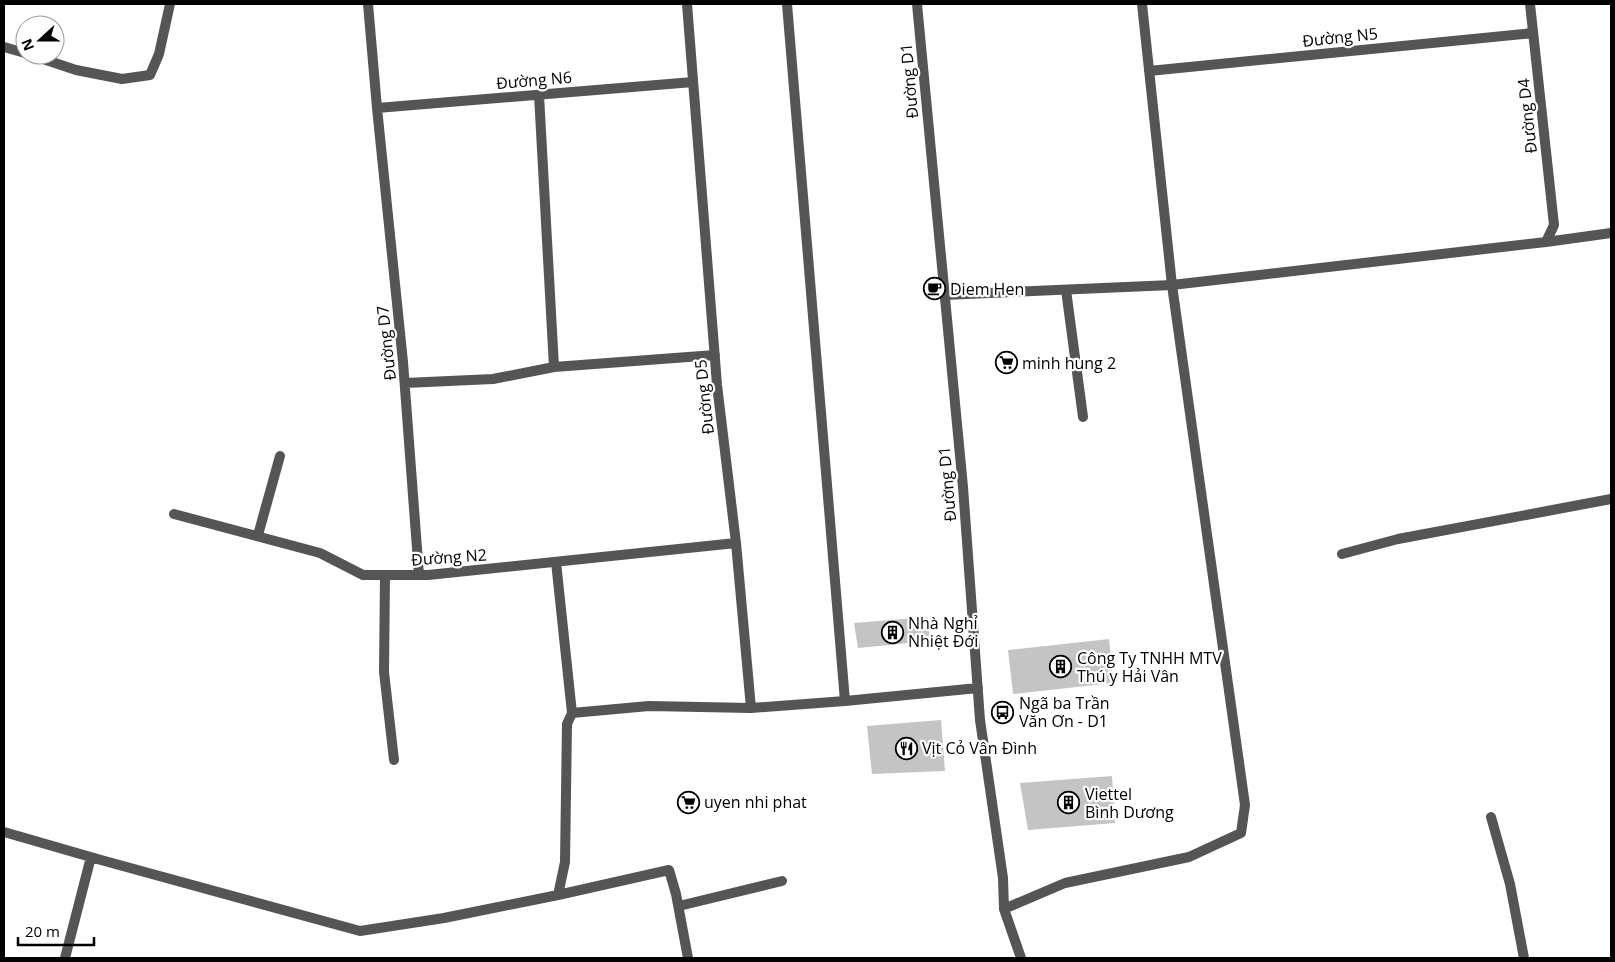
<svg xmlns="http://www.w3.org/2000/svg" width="1615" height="962" font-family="'Open Sans',sans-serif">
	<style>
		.building { fill: #c4c4c4 }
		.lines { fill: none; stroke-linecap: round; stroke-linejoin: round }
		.service { stroke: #555; stroke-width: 10 }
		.minor { stroke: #555; stroke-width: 10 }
		.labels { text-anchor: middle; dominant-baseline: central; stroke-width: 4.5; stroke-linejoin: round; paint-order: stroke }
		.street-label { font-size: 16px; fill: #000; stroke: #fff }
		.poi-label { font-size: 16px; fill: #000; stroke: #fff; text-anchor: start }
	</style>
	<rect width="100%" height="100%" fill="#fff"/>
	<path class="building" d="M928,617l2,24 -72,7 -4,-25z
		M1109,639l4,44 -100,11 -5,-44z
		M941,720l4,51 -73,3 -5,-48z
		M1112,776l3,47 -87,7 -8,-47z"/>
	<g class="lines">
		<path class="service" d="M787,4l58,697
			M1066,290l17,127"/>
		<path class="minor" d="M368,4l9,104 26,254 16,213
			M687,4l30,381 19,158 15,165
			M917,4l46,483 17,233 23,158 1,31 17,49
			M1142,4l30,281 374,-43 8,-17 -24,-221
			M4,47l21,6
			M31,55l45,15 46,9 28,-4 9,-21 11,-50
			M1149,71l384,-38
			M539,95l15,272
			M377,108l316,-26
			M1546,242l65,-9
			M944,295l228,-10 73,520 -4,28 -52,24 -124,26 -61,26
			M405,383l88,-4 61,-12 161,-12
			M174,514l146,39 43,22h65l308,-32
			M258,535l22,-79
			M1342,554l56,-15 213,-40
			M556,562l16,151
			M385,575l-1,97 10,88
			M1491,817l19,67 14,74
			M4,832l97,28 259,71 84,-13 114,-23 111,-25 7,24 12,64
			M558,895l7,-33 2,-138 5,-11 77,-7 102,2 94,-7 133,-13
			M679,906l103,-25
			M65,958l26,-101"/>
	</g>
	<defs>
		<symbol id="cafe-ring" viewBox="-11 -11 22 22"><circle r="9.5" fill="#fff" stroke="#000" stroke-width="1.5"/><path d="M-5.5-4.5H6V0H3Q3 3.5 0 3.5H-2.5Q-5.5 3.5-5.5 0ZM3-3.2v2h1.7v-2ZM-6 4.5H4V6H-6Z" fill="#000"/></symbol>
		<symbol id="supermarket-ring" viewBox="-11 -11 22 22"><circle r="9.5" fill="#fff" stroke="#000" stroke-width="1.5"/><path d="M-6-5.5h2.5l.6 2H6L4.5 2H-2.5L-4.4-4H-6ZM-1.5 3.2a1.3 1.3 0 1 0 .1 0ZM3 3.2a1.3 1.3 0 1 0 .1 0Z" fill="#000"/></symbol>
		<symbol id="building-ring" viewBox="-11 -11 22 22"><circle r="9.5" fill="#fff" stroke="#000" stroke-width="1.5"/><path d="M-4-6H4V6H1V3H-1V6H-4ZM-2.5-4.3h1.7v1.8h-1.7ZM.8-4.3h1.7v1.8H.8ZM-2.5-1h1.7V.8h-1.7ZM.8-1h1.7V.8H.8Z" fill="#000"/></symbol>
		<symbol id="bus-ring" viewBox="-11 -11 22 22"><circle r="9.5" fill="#fff" stroke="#000" stroke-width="1.5"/><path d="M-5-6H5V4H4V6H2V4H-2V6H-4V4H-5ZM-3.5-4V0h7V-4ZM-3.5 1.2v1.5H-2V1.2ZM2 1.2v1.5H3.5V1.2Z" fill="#000"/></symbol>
		<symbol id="restaurant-ring" viewBox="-11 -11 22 22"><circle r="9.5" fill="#fff" stroke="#000" stroke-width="1.5"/><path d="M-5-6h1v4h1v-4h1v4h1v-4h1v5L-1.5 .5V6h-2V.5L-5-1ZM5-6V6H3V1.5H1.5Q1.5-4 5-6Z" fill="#000"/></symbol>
	</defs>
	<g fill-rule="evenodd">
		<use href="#cafe-ring" x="922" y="276" width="25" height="25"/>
		<use href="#supermarket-ring" x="994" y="350" width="25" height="25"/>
		<use href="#building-ring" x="880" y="620" width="25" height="25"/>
		<use href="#building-ring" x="1048" y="654" width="25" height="25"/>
		<use href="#bus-ring" x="990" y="700" width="25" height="25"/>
		<use href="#restaurant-ring" x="894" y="736" width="25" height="25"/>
		<use href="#supermarket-ring" x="676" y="790" width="25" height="25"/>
		<use href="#building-ring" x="1056" y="790" width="25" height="25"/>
	</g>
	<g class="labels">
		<g class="street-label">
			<text transform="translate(1340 37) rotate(-6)">Đường N5</text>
			<text transform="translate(534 80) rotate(-5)">Đường N6</text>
			<text transform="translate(909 81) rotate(-95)">Đường D1</text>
			<text transform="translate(1527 116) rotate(-96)">Đường D4</text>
			<text transform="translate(386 343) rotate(-96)">Đường D7</text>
			<text transform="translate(704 397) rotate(-96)">Đường D5</text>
			<text transform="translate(947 484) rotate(-95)">Đường D1</text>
			<text transform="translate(449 557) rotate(-4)">Đường N2</text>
		</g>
		<g class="poi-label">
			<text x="950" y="289">Diem Hen</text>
			<text x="1022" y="363">minh hung 2</text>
			<text x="908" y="623">Nhà Nghỉ<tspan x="908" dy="18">Nhiệt Đới</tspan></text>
			<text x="1077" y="658">Công Ty TNHH MTV<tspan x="1077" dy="18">Thú y Hải Vân</tspan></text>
			<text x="1019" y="703">Ngã ba Trần<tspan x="1019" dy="18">Văn Ơn - D1</tspan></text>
			<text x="922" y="748">Vịt Cỏ Vân Đình</text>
			<text x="1085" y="794">Viettel<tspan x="1085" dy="18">Bình Dương</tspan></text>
			<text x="704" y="802">uyen nhi phat</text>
		</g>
	</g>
	<rect width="1615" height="962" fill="none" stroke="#000000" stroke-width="10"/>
	<g transform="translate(40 40) rotate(249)"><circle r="24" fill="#ffffff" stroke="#999999"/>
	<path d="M0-4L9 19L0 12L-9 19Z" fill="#000000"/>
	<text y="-8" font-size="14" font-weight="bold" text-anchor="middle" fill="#000000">N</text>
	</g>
	<path d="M18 937v8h76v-8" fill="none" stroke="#000000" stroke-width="2.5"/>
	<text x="25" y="937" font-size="15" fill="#000000" stroke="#ffffff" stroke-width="4" paint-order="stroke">20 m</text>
</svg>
